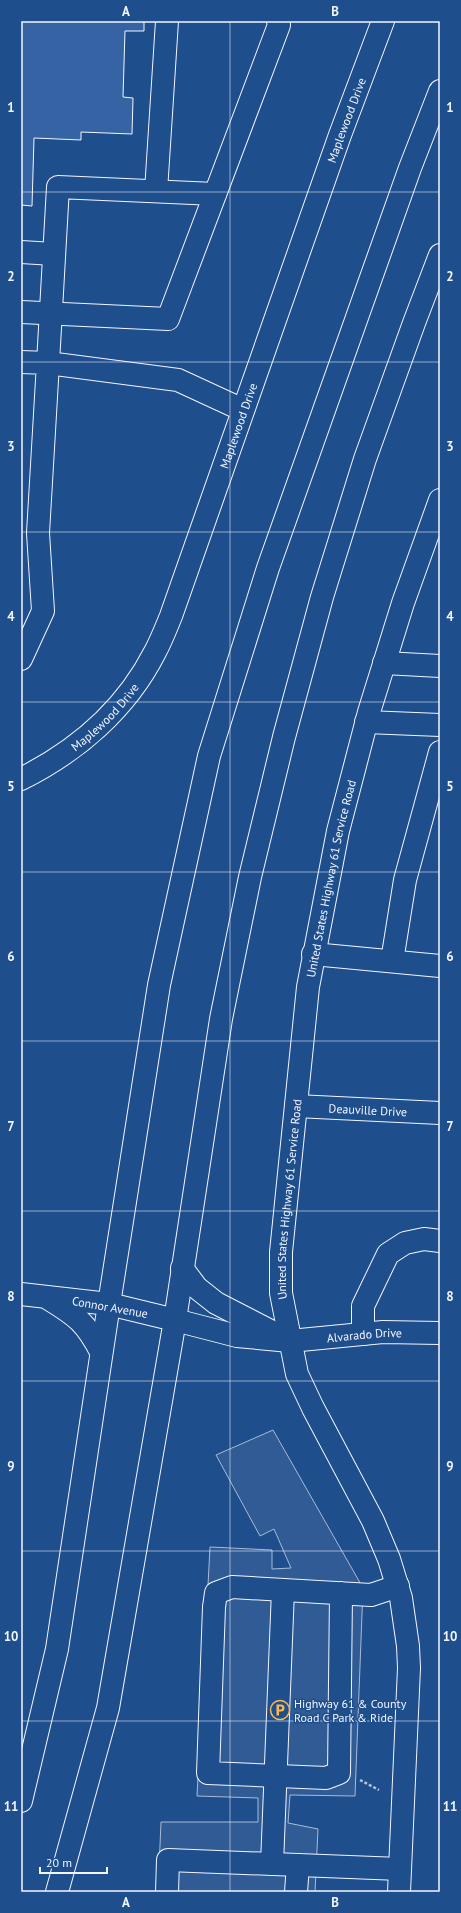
<svg xmlns="http://www.w3.org/2000/svg" width="461" height="1913" font-family="'PT Sans',sans-serif">
	<style>
		.built { fill: #305b95; stroke: #a8bbd7 }
		.building { fill: #3563a3; stroke: #f2f6ff }
		.lines { fill: none; stroke-linecap: round; stroke-linejoin: round }
		.minor-casing { stroke: #f2f6ff; stroke-width: 24 }
		.major-casing { stroke: #f2f6ff; stroke-width: 24 }
		.path { stroke: #b3c4dc; stroke-width: 2.5; stroke-dasharray: 3 2; stroke-linecap: butt }
		.minor { stroke: #1f4e8c; stroke-width: 22 }
		.major { stroke: #1f4e8c; stroke-width: 22 }
		.grid { fill: none; stroke: #f2f6ff; stroke-width: 1; stroke-opacity: 0.55 }
		.labels { text-anchor: middle; dominant-baseline: central; stroke-width: 3; stroke-linejoin: round; paint-order: stroke }
		.street-label { font-size: 12px; fill: #f2f6ff; stroke: #1f4e8c }
		.poi-label { font-size: 12px; fill: #f2f6ff; stroke: #1f4e8c; text-anchor: start }
		.neatline { fill: none; stroke: #f2f6ff; stroke-width: 1.5 }
		.grid-label { font-size: 13px; text-anchor: middle; font-weight: bold; fill: #f2f6ff }
	</style>
	<rect width="100%" height="100%" fill="#1f4e8c"/>
	<path class="built" d="M273,1430l90,158 -8,208 -65,-1 -2,28 30,6 -3,63h-157l3,-70h97v-24l-61,-2 13,-249 62,3v19l19,-1 -17,-39 -14,7 -44,-81z"/>
	<path class="building" d="M21,21h123v10h-19l-2,66 10,1 -1,36 -51,-2v8l-47,-2 -2,68 -11,-1z"/>
	<g class="lines">
		<defs>
			<g id="minor">
				<path d="M156,191l11,-170"/>
				<path d="M215,194l-157,-7 -10,176 130,17 65,30"/>
				<path d="M21,252l33,2"/>
				<path d="M21,312l147,7 111,-294 -1,-4"/>
				<path d="M21,362l27,1 -10,170 5,78 -22,48"/>
				<path d="M384,663l56,3"/>
				<path d="M366,722l74,3"/>
				<path id="s1" d="M21,779c56,-28 105,-70 134,-127 6,-11 11,-24 16,-36l169,-481 43,-114"/>
				<path d="M313,954l127,12"/>
				<path d="M392,961l13,-81 35,-128"/>
				<path id="s2" d="M296,1106l144,7"/>
				<path d="M182,1268l15,20 19,15 64,33"/>
				<path d="M21,1294l88,10"/>
				<path d="M49,1299c28,17 37,24 52,53"/>
				<path id="s3" d="M175,1320l62,16 53,5 93,-9 57,1"/>
				<path d="M363,1334v-28l25,-52 17,-11 19,-4 16,2"/>
				<path d="M341,1593l-2,180 -13,5 -118,-5 6,-166 2,-14 16,-6 139,8 27,-9"/>
				<path d="M272,1864l11,-274"/>
				<path d="M167,1892l1,-32 232,9"/>
				<path d="M296,1892l2,-27"/>
				<path id="s4" d="M399,1892l10,-224 -1,-22 -7,-48 -12,-39 -16,-38 -60,-113 -16,-34 -16,-81v-41l27,-265 30,-156 31,-119 34,-109 37,-103"/>
			</g>
			<path id="major" d="M109,1304l66,16
				M21,1801l36,-152 52,-345 50,-319 50,-229 59,-188 142,-400 30,-77
				M57,1892l51,-184 67,-388 46,-301 29,-142 34,-140 38,-140 43,-138 49,-136 26,-68"/>
		</defs>
		<use href="#minor" class="minor-casing"/>
		<use href="#major" class="major-casing"/>
		<path class="path" d="M360,1780l19,10"/>
		<use href="#minor" class="minor"/>
		<use href="#major" class="major"/>
	</g>
	<path class="grid" d="M230,21v1871M21,192h419M21,362h419M21,532h419M21,702h419M21,872h419M21,1041h419M21,1211h419M21,1381h419M21,1551h419M21,1721h419"/>
	<defs>
		<symbol id="parking-ring" viewBox="-11 -11 22 22"><circle r="9.5" fill="#1f4e8c" stroke="#ffb74d" stroke-width="1.5"/><path d="M-3.5-5.5H1a3.5 3.5 0 0 1 0 7H-1V5.5H-3.5ZM-1-3.4V-.6H.8a1.4 1.4 0 0 0 0-2.8Z" fill="#ffb74d"/></symbol>
	</defs>
	<g fill-rule="evenodd">
		<use href="#parking-ring" x="269" y="1699" width="22" height="22"/>
	</g>
	<g class="labels">
		<g class="street-label">
			<text stroke="none"><textPath href="#s1" startOffset="753">Maplewood Drive</textPath></text>
			<text stroke="none"><textPath href="#s1" startOffset="429">Maplewood Drive</textPath></text>
			<text stroke="none"><textPath href="#s1" startOffset="105">Maplewood Drive</textPath></text>
			<text stroke="none"><textPath href="#s4" startOffset="1043">United States Highway 61 Service Road</textPath></text>
			<text stroke="none"><textPath href="#s2" startOffset="72">Deauville Drive</textPath></text>
			<text stroke="none"><textPath href="#s4" startOffset="719">United States Highway 61 Service Road</textPath></text>
			<text transform="translate(110 1307) rotate(10)">Connor Avenue</text>
			<text stroke="none"><textPath href="#s3" startOffset="192">Alvarado Drive</textPath></text>
		</g>
		<g class="poi-label">
			<text x="294" y="1703">Highway 61 &amp; County<tspan x="294" dy="14">Road C Park &amp; Ride</tspan></text>
		</g>
	</g>
	<rect width="461" height="1913" fill="none" stroke="#1f4e8c" stroke-width="44"/>
	<path d="M40 1867v6h67v-6" fill="none" stroke="#f2f6ff" stroke-width="2"/>
	<text x="46" y="1867" font-size="12" fill="#f2f6ff" stroke="#1f4e8c" stroke-width="3" paint-order="stroke">20 m</text>
	<rect x="22" y="22" width="417" height="1869" class="neatline"/>
	<g class="grid-label">
		<text x="126" y="16">A</text>
		<text x="335" y="16">B</text>
		<text x="11" y="112">1</text>
		<text x="450" y="112">1</text>
		<text x="11" y="281">2</text>
		<text x="450" y="281">2</text>
		<text x="11" y="451">3</text>
		<text x="450" y="451">3</text>
		<text x="11" y="621">4</text>
		<text x="450" y="621">4</text>
		<text x="11" y="791">5</text>
		<text x="450" y="791">5</text>
		<text x="11" y="961">6</text>
		<text x="450" y="961">6</text>
		<text x="11" y="1131">7</text>
		<text x="450" y="1131">7</text>
		<text x="11" y="1301">8</text>
		<text x="450" y="1301">8</text>
		<text x="11" y="1471">9</text>
		<text x="450" y="1471">9</text>
		<text x="11" y="1641">10</text>
		<text x="450" y="1641">10</text>
		<text x="11" y="1811">11</text>
		<text x="450" y="1811">11</text>
		<text x="126" y="1907">A</text>
		<text x="335" y="1907">B</text>
	</g>
</svg>
